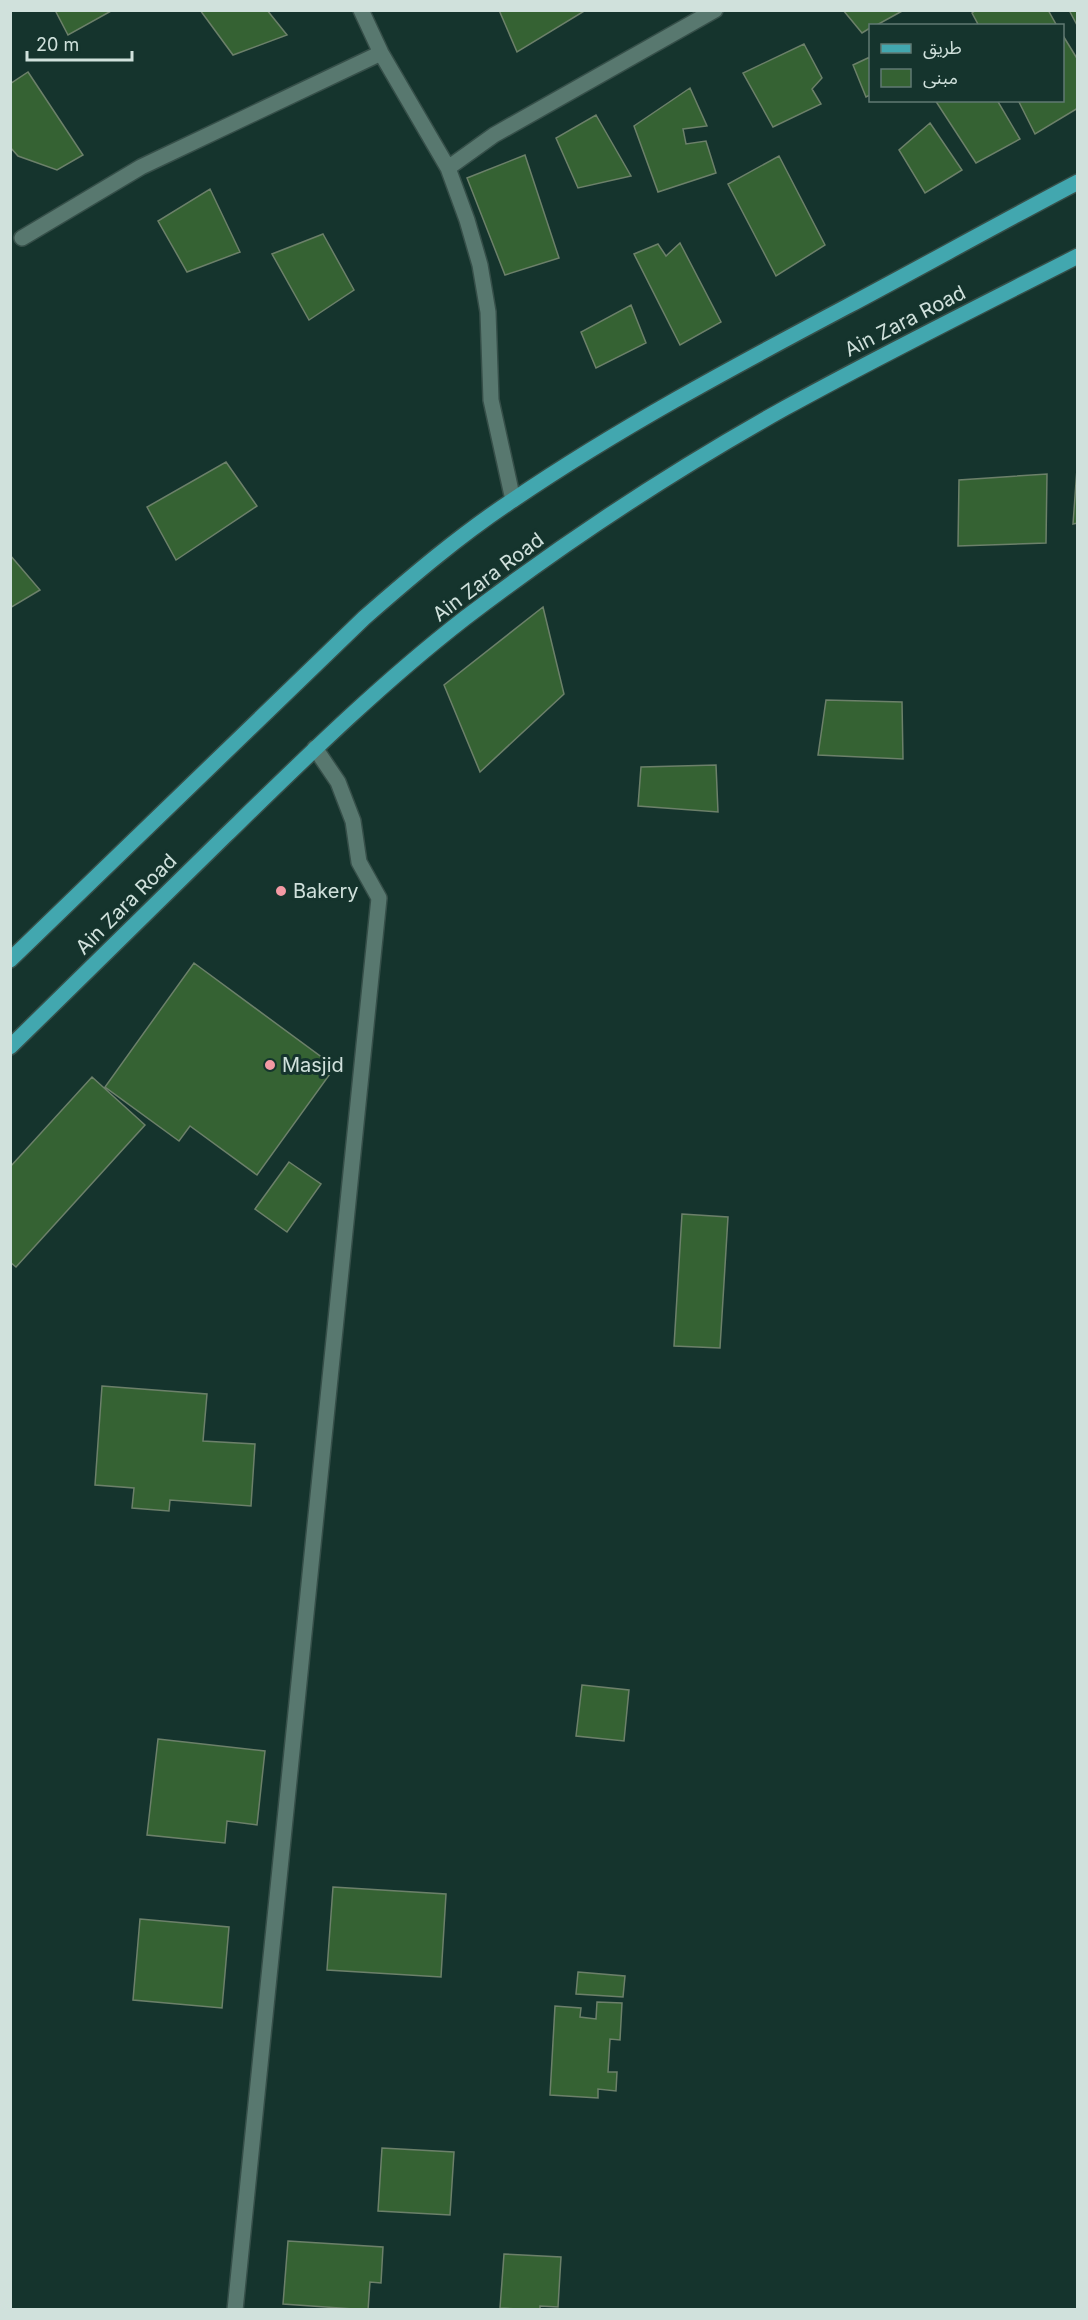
<svg xmlns="http://www.w3.org/2000/svg" width="1088" height="2320" font-family="Inter,'Noto Sans Arabic',sans-serif">
	<style>
		.building { fill: #356233; stroke: #6c806a; stroke-width: 1.5 }
		.lines { fill: none; stroke-linecap: round; stroke-linejoin: round }
		.minor-casing { stroke: #364f49; stroke-width: 18 }
		.primary-casing { stroke: #364f49; stroke-width: 18 }
		.minor { stroke: #58786f; stroke-width: 15 }
		.primary { stroke: #42a7af; stroke-width: 15 }
		.poi-dot { fill: #f49aa4; stroke: #15342d; stroke-width: 2 }
		.labels { text-anchor: middle; dominant-baseline: central; stroke-width: 6; stroke-linejoin: round; paint-order: stroke }
		.street-label { font-size: 20px; fill: #d0e1dc; stroke: #15342d }
		.poi-label { font-size: 20px; fill: #d0e1dc; stroke: #15342d; text-anchor: start }
	</style>
	<rect width="100%" height="100%" fill="#15342d"/>
	<path class="building" d="M55,10h58l-45,25z
		M200,10h67l20,25 -54,20z
		M499,10h87l-69,42z
		M843,10h61l-29,16h-5v2l-8,5z
		M976,10h72l9,16h-78l-7,-13z
		M1069,10h9v17z
		M1062,34l16,26v48l-43,26 -17,-34h44z
		M804,44l18,34 -10,11 9,15 -48,23 -30,-54z
		M870,57v38l-4,2 -13,-32z
		M28,72l55,83 -26,15 -39,-14 -8,-9v-63z
		M690,88l17,38 -24,3 3,15 20,-3 10,32 -58,19 -24,-66z
		M935,100h62l23,39 -44,24z
		M596,115l35,61 -53,12 -22,-50z
		M930,123l32,47 -37,23 -26,-43z
		M525,155l34,103 -54,17 -38,-97z
		M779,156l46,89 -49,31 -48,-92z
		M210,189l30,63 -53,20 -29,-51z
		M323,234l31,56 -45,30 -37,-66z
		M680,243l41,79 -41,23 -46,-91 24,-10 8,12z
		M631,305l15,38 -50,25 -15,-36z
		M1078,455v68l-5,1z
		M226,462l31,44 -81,54 -29,-53z
		M1047,474l-1,69 -88,3 1,-66z
		M10,555l30,35 -30,18z
		M543,607l21,87 -84,78 -36,-87z
		M826,700l76,2 1,57 -85,-4z
		M716,765l2,47 -80,-6 3,-39z
		M194,963l141,104 -78,108 -67,-49 -11,15 -74,-54z
		M92,1077l53,48 -129,142 -6,-5v-95z
		M289,1162l32,22 -34,48 -32,-23z
		M682,1214l46,3 -8,131 -46,-2z
		M102,1386l105,8 -4,47 52,3 -4,62 -81,-6 -1,11 -37,-3 2,-20 -39,-3z
		M582,1685l47,5 -5,51 -48,-5z
		M158,1739l107,12 -8,74 -30,-4 -2,22 -78,-8z
		M333,1887l113,7 -5,83 -114,-7z
		M140,1919l89,8 -7,81 -89,-8z
		M578,1972l47,4 -2,21 -47,-3z
		M597,2002l25,1 -2,37 -10,-1 -2,33h9l-1,19 -18,-2v9l-48,-3 5,-89 26,2 -1,9 16,2z
		M382,2148l72,4 -4,63 -72,-4z
		M288,2241l95,6 -2,36 -11,-1 -2,28 -85,-6z
		M504,2254l57,3 -3,50 -18,-1v4l-40,-2z"/>
	<g class="lines">
		<defs>
			<path id="minor" d="M361,10l20,43 67,115 19,52 13,45 8,47 3,88 22,100
				M448,168l46,-33 221,-125
				M22,238l119,-71 240,-114
				M235,2310l144,-1412 -20,-36 -6,-41 -15,-39 -23,-34"/>
			<path id="primary" d="M10,960l354,-342c48,-42 96,-83 149,-118 106,-72 220,-133 333,-193 77,-41 154,-84 232,-125
				M10,1047c72,-70 144,-141 216,-212 77,-75 154,-151 239,-217 101,-77 209,-148 320,-210 96,-53 195,-102 293,-152"/>
		</defs>
		<use href="#minor" class="minor-casing"/>
		<use href="#primary" class="primary-casing"/>
		<use href="#minor" class="minor"/>
		<use href="#primary" class="primary"/>
	</g>
	<g class="poi-dot">
		<circle cx="281" cy="891" r="6"/>
		<circle cx="270" cy="1065" r="6"/>
	</g>
	<g class="labels">
		<g class="street-label">
			<text transform="translate(905 321) rotate(-27)">Ain Zara Road</text>
			<text transform="translate(488 577) rotate(-37)">Ain Zara Road</text>
			<text transform="translate(126 904) rotate(-45)">Ain Zara Road</text>
		</g>
		<g class="poi-label">
			<text x="293" y="891">Bakery</text>
			<text x="282" y="1065">Masjid</text>
		</g>
	</g>
	<rect width="1088" height="2320" fill="none" stroke="#d0e1dc" stroke-width="24"/>
	<rect x="869" y="24" width="195" height="78" fill="#15342d" stroke="#607973" stroke-width="1.5"/>
	<rect x="881" y="44" width="30" height="9" fill="#42a7af" stroke="#607973" stroke-width="1.5"/>
	<text x="923" y="54" font-size="18" fill="#d0e1dc">طريق</text>
	<rect x="881" y="69" width="30" height="18" fill="#356233" stroke="#607973" stroke-width="1.5"/>
	<text x="923" y="84" font-size="18" fill="#d0e1dc">مبنى</text>
	<path d="M27 51v9h105v-9" fill="none" stroke="#d0e1dc" stroke-width="3"/>
	<text x="36" y="51" font-size="18" fill="#d0e1dc" stroke="#15342d" stroke-width="4.5" paint-order="stroke">20 m</text>
</svg>
